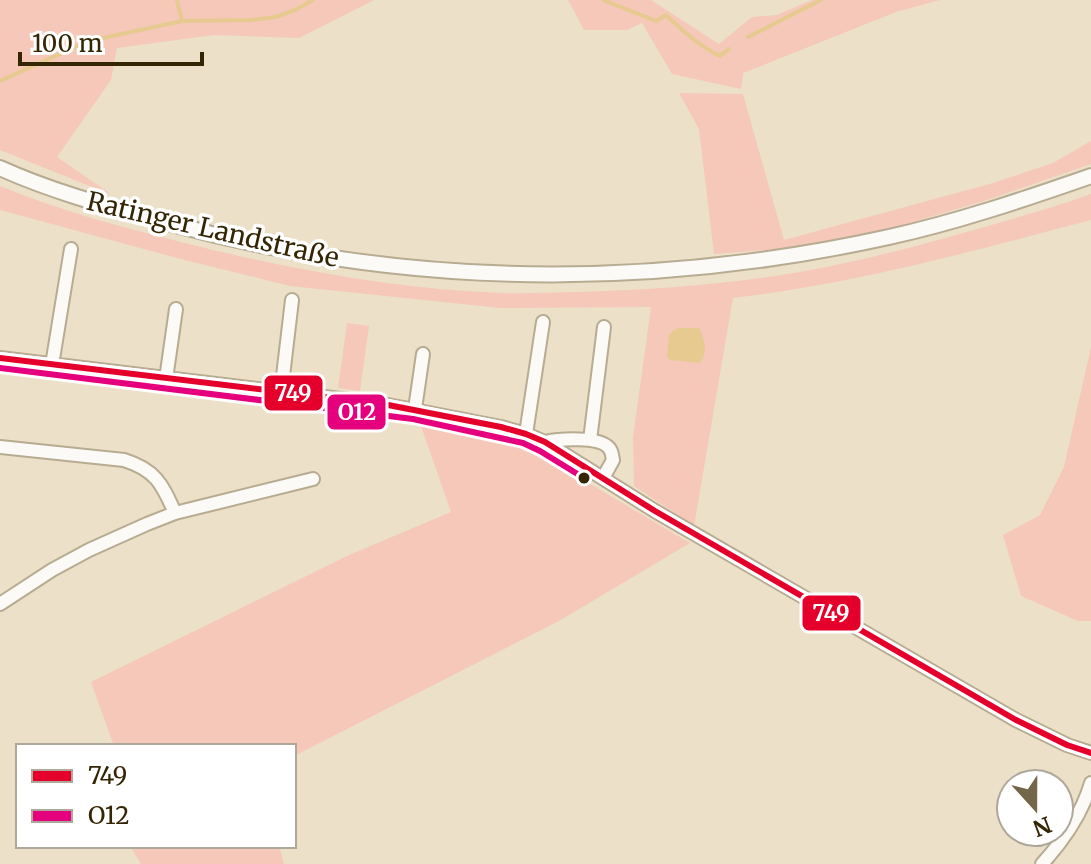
<svg xmlns="http://www.w3.org/2000/svg" width="1091" height="864" font-family="Merriweather,serif">
	<style>
		.green { fill: #f5c8ba }
		.water { fill: #e6ca8f }
		.lines { fill: none; stroke-linecap: round; stroke-linejoin: round }
		.stream { stroke: #e6ca8f; stroke-width: 4 }
		.minor-casing { stroke: #b7ab92; stroke-width: 16 }
		.major-casing { stroke: #b7ab92; stroke-width: 18 }
		.minor { stroke: #fcfaf7; stroke-width: 12 }
		.major { stroke: #fcfaf7; stroke-width: 14 }
		.bus-1-casing { stroke: #fff; stroke-width: 12 }
		.bus-2-casing { stroke: #fff; stroke-width: 12 }
		.bus-1 { stroke: #e4002b; stroke-width: 6 }
		.bus-2 { stroke: #e5007d; stroke-width: 6 }
		.bus-dot { fill: #342604; stroke: #fff; stroke-width: 3 }
		.labels { text-anchor: middle; dominant-baseline: central; stroke-width: 7; stroke-linejoin: round; paint-order: stroke }
		.street-label { font-size: 26px; fill: #342604; stroke: #fff }
		.line-badge { stroke: #fff; stroke-width: 3 }
		.badge-label { font-size: 22px; text-anchor: middle; font-weight: bold; fill: #fff }
	</style>
	<rect width="100%" height="100%" fill="#ece0c8"/>
	<path class="green" d="M0,0h374l-75,38 -85,-3 -97,13 -6,32 -54,77 55,38 -112,-45z
		M568,0h83l68,44 33,-27 25,-2 35,-15h128l-44,12 -153,61 -2,16 -69,-15 -30,-51 -15,7h-43z
		M679,93l64,1 41,146 209,-57 60,-20 38,-22v23l-107,37 -122,36 -82,12 -66,5 -15,-125z
		M0,186c61,25 121,41 185,57 103,26 211,46 317,50 26,1 53,-1 79,-1 63,-2 125,-6 187,-15 72,-10 143,-29 213,-49 37,-11 74,-21 110,-34v26c-118,31 -237,64 -358,78l-39,228 -60,-40 -1,-49 18,-130 -151,1 -210,-22 -113,-28 -177,-48z
		M347,323l22,3 -9,65 -22,-3z
		M1091,347v274h-13l-57,-25 -18,-61 37,-20 24,-48z
		M421,426l46,3 59,17 164,97 -131,78 -265,135v-10h-180l-23,-64 258,-127 102,-43z
		M130,846h149l5,18h-143z"/>
	<path class="water" d="M678,328h21c5,10 10,26 0,35l-29,-3 -3,-3 2,-23z"/>
	<g class="lines">
		<path class="stream" d="M177,0l5,21
			M603,0l53,21 10,-6c17,16 33,31 54,41l9,-7
			M748,37l73,-37
			M0,81l89,-40 93,-20 69,-1 25,-3 19,-7 18,-10"/>
		<defs>
			<path id="minor" d="M0,358l383,46 118,23 25,7 19,8 110,69 361,209 51,25 24,8
				M52,365l19,-116
				M166,379l10,-70
				M281,393l11,-93
				M415,409l8,-55
				M526,434l17,-112
				M590,440l14,-113
				M545,442c14,-3 55,-6 64,6 3,3 3,7 4,12l-10,18
				M0,447l124,13c32,10 38,24 51,53
				M0,604l52,-34 37,-20 58,-26 28,-11 138,-34
				M1042,864c22,-24 40,-50 49,-81"/>
			<path id="major" d="M0,168c55,25 114,40 172,56 238,64 476,66 717,13 68,-15 136,-38 202,-61"/>
		</defs>
		<use href="#minor" class="minor-casing"/>
		<use href="#major" class="major-casing"/>
		<use href="#minor" class="minor"/>
		<use href="#major" class="major"/>
		<defs>
			<path id="bus-1" d="M0,358l383,46 118,23 25,7 19,8 110,69 361,209 51,25 24,8"/>
			<path id="bus-2" d="M0,368l413,51 110,24 17,8 44,27"/>
		</defs>
		<use href="#bus-1" class="bus-1-casing"/>
		<use href="#bus-2" class="bus-2-casing"/>
		<use href="#bus-1" class="bus-1"/>
		<use href="#bus-2" class="bus-2"/>
	</g>
	<circle class="bus-dot" cx="584" cy="478" r="7"/>
	<g class="labels">
		<g class="street-label">
			<text transform="translate(213 229) rotate(13)">Ratinger Landstraße</text>
		</g>
	</g>
	<g class="line-badge">
		<rect x="263" y="374" width="61" height="38" rx="8" fill="#e4002b"/>
		<rect x="326" y="393" width="61" height="38" rx="8" fill="#e5007d"/>
		<rect x="801" y="594" width="61" height="38" rx="8" fill="#e4002b"/>
	</g>
	<g class="badge-label">
		<text x="293" y="401">749</text>
		<text x="357" y="420">O12</text>
		<text x="831" y="621">749</text>
	</g>
	<rect x="16" y="744" width="280" height="104" fill="#ffffff" stroke="#aea89b" stroke-width="2"/>
	<rect x="32" y="770" width="40" height="12" fill="#e4002b" stroke="#aea89b" stroke-width="2"/>
	<text x="88" y="784" font-size="24" fill="#342604">749</text>
	<rect x="32" y="810" width="40" height="12" fill="#e5007d" stroke="#aea89b" stroke-width="2"/>
	<text x="88" y="824" font-size="24" fill="#342604">O12</text>
	<g transform="translate(1035 808) rotate(159)"><circle r="38" fill="#ffffff" stroke="#aea89b" stroke-width="2"/>
	<path d="M0-6L14 30L0 20L-14 30Z" fill="#746749"/>
	<text y="-12" font-size="22" font-weight="bold" text-anchor="middle" fill="#342604">N</text>
	</g>
	<path d="M20 52v12h182v-12" fill="none" stroke="#342604" stroke-width="4"/>
	<text x="32" y="52" font-size="24" fill="#342604" stroke="#ffffff" stroke-width="6" paint-order="stroke">100 m</text>
</svg>
